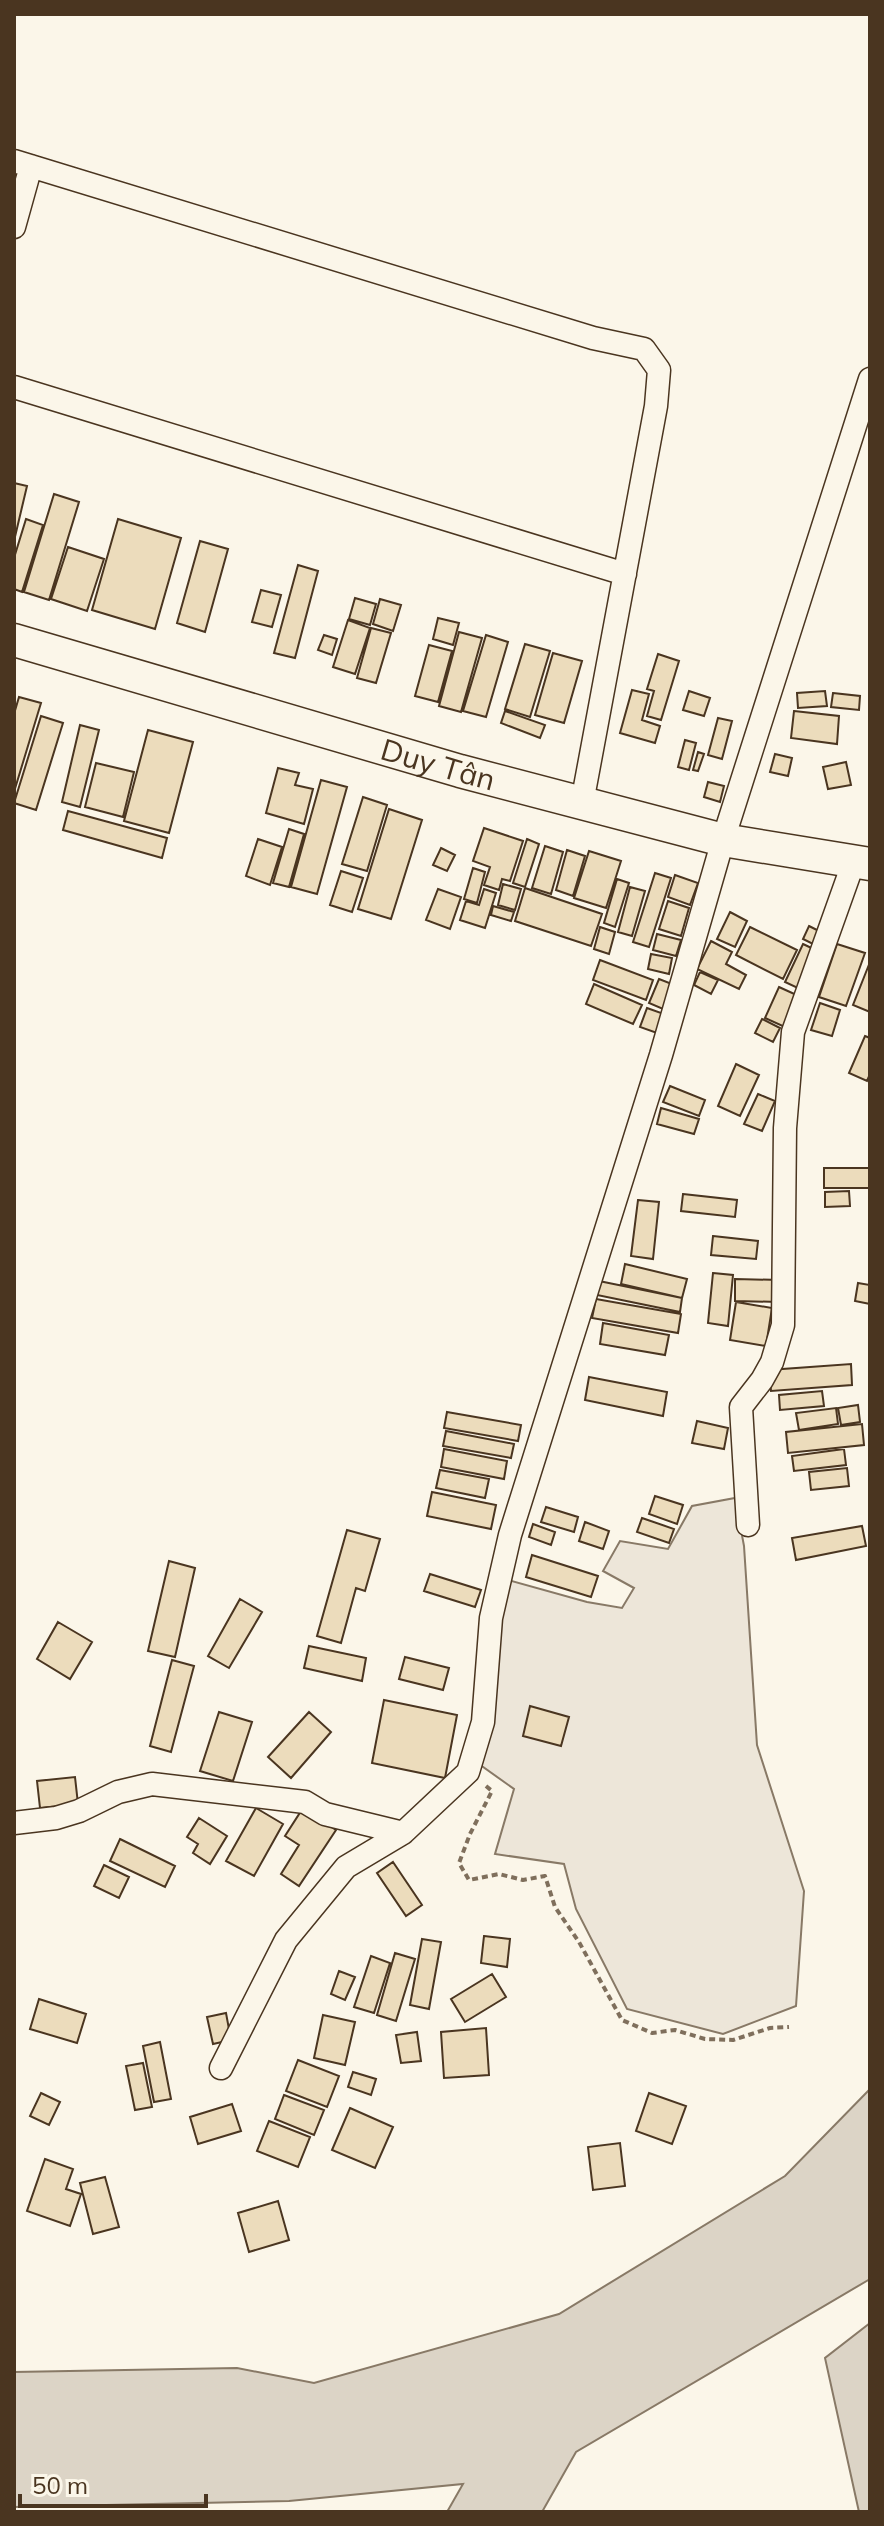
<svg xmlns="http://www.w3.org/2000/svg" width="884" height="2526" font-family="Mulish,sans-serif">
	<style>
		.green { fill: #ede6d9; stroke: #887966; stroke-width: 2 }
		.water { fill: #dcd4c6; stroke: #887966; stroke-width: 2 }
		.building { fill: #ecdcbc; stroke: #4a3520; stroke-width: 2 }
		.lines { fill: none; stroke-linecap: round; stroke-linejoin: round }
		.street-casing { stroke: #4a3520; stroke-width: 25 }
		.secondary-casing { stroke: #4a3520; stroke-width: 35 }
		.path { stroke: #7f6f5c; stroke-width: 4; stroke-dasharray: 6 4; stroke-linecap: butt }
		.street { stroke: #fbf6e9; stroke-width: 22 }
		.secondary { stroke: #fbf6e9; stroke-width: 32 }
		.labels { text-anchor: middle; dominant-baseline: central; stroke-width: 6; stroke-linejoin: round; paint-order: stroke }
		.street-label { font-size: 30px; fill: #4a3520; stroke: #fbf6e9 }
	</style>
	<rect width="100%" height="100%" fill="#fbf6e9"/>
	<path class="green" d="M735,1498l9,48 13,199 47,146 -8,115 -73,28 -96,-25 -51,-100 -12,-45 -69,-10 19,-65 -35,-25 22,-186 86,24 35,6 12,-20 -31,-17 17,-30 48,8 24,-43z"/>
	<path class="water" d="M870,2089v190l-294,173 -34,60h-95l16,-28 -174,17 -275,6v-135l223,-4 77,15 245,-69 226,-138z
		M870,2323v189h-11l-34,-154z"/>
	<path class="building" d="M14,483l13,3 -13,55z
		M54,494l25,8 -30,98 -25,-8z
		M26,519l17,6 -21,67 -8,-3v-31z
		M118,519l63,19 -26,91 -63,-19z
		M200,541l28,8 -23,83 -28,-9z
		M68,547l36,12 -17,52 -36,-12z
		M298,565l20,6 -23,87 -21,-5z
		M261,590l20,5 -9,32 -20,-5z
		M355,598l21,6 -6,21 -21,-6z
		M380,599l21,6 -8,26 -20,-7z
		M438,618l21,5 -6,22 -20,-6z
		M348,620l22,8 -15,46 -22,-7z
		M371,628l20,5 -15,50 -19,-5z
		M459,632l23,6 -21,74 -22,-6z
		M324,635l13,4 -5,16 -14,-5z
		M486,635l22,7 -22,75 -23,-6z
		M525,644l25,7 -20,66 -25,-8z
		M429,645l23,6 -14,51 -23,-6z
		M553,653l29,8 -18,62 -29,-8z
		M658,654l21,7 -18,59 -14,-4 7,-25 -7,-2z
		M632,690l17,4 -7,26 18,6 -5,17 -35,-10z
		M689,691l21,7 -6,18 -21,-6z
		M825,691l2,15 -29,2 -1,-15z
		M833,693l27,3 -1,14 -28,-3z
		M19,697l22,6 -27,89v-78z
		M505,711l40,14 -5,13 -39,-15z
		M794,711l45,5 -2,28 -46,-6z
		M41,716l22,7 -27,87 -22,-7z
		M718,718l14,3 -10,38 -14,-4z
		M80,725l19,5 -19,77 -18,-5z
		M148,730l45,12 -24,91 -45,-12z
		M685,740l11,3 -7,27 -11,-3z
		M698,752l6,2 -6,17 -5,-1z
		M775,754l17,4 -4,18 -18,-4z
		M846,762l5,23 -23,4 -5,-22z
		M96,763l38,9 -11,45 -38,-10z
		M278,768l21,5 -4,12 18,4 -9,35 -38,-11z
		M321,780l26,7 -30,107 -26,-7z
		M708,782l16,4 -4,16 -16,-5z
		M363,797l24,8 -20,66 -25,-7z
		M389,809l33,11 -31,99 -33,-10z
		M68,811l99,27 -5,20 -99,-28z
		M484,828l39,13 -13,40 -8,-2 -3,11 -15,-5 6,-18 -17,-6z
		M289,829l15,5 -15,53 -16,-4z
		M258,839l24,8 -12,38 -24,-9z
		M527,839l12,5 -14,43 -12,-4z
		M545,846l18,6 -12,42 -19,-6z
		M441,848l14,7 -8,16 -14,-6z
		M567,850l18,6 -12,40 -17,-6z
		M589,851l32,10 -15,47 -32,-10z
		M473,868l12,4 -8,31 -13,-4z
		M341,871l22,7 -11,34 -22,-7z
		M655,873l16,5 -22,69 -16,-5z
		M675,875l23,8 -8,22 -22,-8z
		M617,879l12,4 -14,44 -11,-4z
		M503,884l18,5 -6,21 -17,-5z
		M630,887l15,4 -13,45 -14,-4z
		M525,888l77,26 -11,32 -76,-25z
		M438,889l23,8 -11,32 -24,-9z
		M484,889l12,4 -11,35 -25,-8 6,-19 13,4z
		M668,901l21,7 -8,28 -22,-7z
		M493,906l21,6 -3,9 -20,-6z
		M730,912l17,9 -12,26 -18,-8z
		M809,926l16,8 -6,13 -16,-8z
		M600,927l15,5 -6,22 -15,-5z
		M750,927l47,23 -14,29 -47,-24z
		M657,934l24,6 -5,16 -23,-6z
		M711,941l21,11 -6,12 20,11 -7,14 -42,-20z
		M803,944l17,8 -18,38 -17,-8z
		M837,944l28,9 -19,53 -27,-9z
		M651,954l21,4 -3,16 -21,-5z
		M600,960l53,20 -7,20 -53,-20z
		M870,962v50l-17,-7z
		M700,972l18,8 -7,14 -17,-9z
		M659,979l13,5 -9,25 -14,-6z
		M594,984l48,21 -9,19 -47,-20z
		M779,987l22,10 -14,31 -22,-10z
		M820,1003l20,7 -8,26 -21,-6z
		M647,1008l17,6 -7,19 -17,-6z
		M762,1019l18,9 -7,14 -18,-9z
		M865,1036l5,2v36l-3,7 -18,-8z
		M736,1064l23,11 -19,41 -22,-10z
		M670,1086l35,14 -6,16 -36,-14z
		M758,1094l17,7 -13,30 -18,-7z
		M661,1108l38,11 -5,15 -37,-10z
		M824,1168h46v20h-46z
		M849,1191l1,15 -25,1v-15z
		M683,1194l54,6 -2,17 -54,-6z
		M638,1200l21,2 -6,57 -22,-3z
		M713,1236l45,5 -2,18 -45,-4z
		M625,1264l62,15 -5,19 -61,-14z
		M713,1273l20,2 -5,51 -20,-3z
		M735,1279l45,1 -1,22 -44,-1z
		M599,1281l83,17 -2,14 -83,-17z
		M858,1283l12,2v19l-15,-3z
		M596,1299l85,15 -3,19 -86,-15z
		M736,1302l36,6 -6,38 -36,-6z
		M603,1323l66,12 -4,20 -65,-11z
		M851,1364l1,21 -81,6 -2,-21z
		M589,1377l78,15 -4,24 -78,-16z
		M822,1391l2,15 -44,4 -1,-15z
		M858,1405l2,17 -19,3 -3,-17z
		M836,1408l2,16 -39,6 -3,-17z
		M447,1412l74,13 -3,16 -74,-13z
		M697,1421l31,7 -4,21 -32,-6z
		M862,1424l2,21 -76,8 -2,-21z
		M446,1431l68,13 -3,14 -68,-12z
		M444,1449l63,12 -3,18 -63,-12z
		M844,1449l2,16 -52,6 -2,-15z
		M847,1468l2,18 -38,4 -2,-18z
		M440,1470l49,9 -4,19 -49,-10z
		M432,1492l64,13 -5,24 -64,-13z
		M655,1496l28,9 -6,19 -28,-10z
		M546,1507l32,10 -4,15 -33,-10z
		M642,1518l32,11 -5,14 -32,-11z
		M585,1522l24,9 -6,18 -24,-8z
		M533,1524l22,8 -4,13 -22,-8z
		M862,1526l4,20 -70,14 -4,-22z
		M347,1530l33,9 -15,52 -9,-3 -15,55 -24,-7z
		M532,1555l66,21 -7,21 -65,-20z
		M169,1561l26,7 -20,89 -27,-6z
		M430,1574l51,16 -6,17 -51,-16z
		M240,1599l22,13 -33,56 -21,-12z
		M58,1622l34,20 -22,37 -33,-20z
		M309,1646l57,12 -4,23 -58,-13z
		M405,1657l44,11 -6,22 -44,-11z
		M172,1660l22,6 -23,86 -21,-6z
		M384,1700l73,15 -12,63 -73,-15z
		M530,1706l39,11 -8,29 -38,-10z
		M219,1712l33,10 -19,59 -33,-10z
		M309,1712l22,20 -40,46 -23,-21z
		M75,1777l3,27 -38,4 -3,-27z
		M256,1808l27,16 -29,52 -28,-15z
		M303,1808l33,22 -37,56 -18,-12 18,-29 -14,-9z
		M199,1818l28,18 -17,28 -17,-11 5,-9 -11,-7z
		M120,1839l55,27 -10,21 -55,-26z
		M393,1862l29,43 -16,11 -29,-43z
		M104,1865l25,12 -10,21 -25,-12z
		M484,1936l26,3 -3,28 -26,-4z
		M422,1939l19,3 -12,67 -19,-4z
		M395,1953l20,6 -19,62 -19,-6z
		M371,1956l19,7 -16,50 -20,-6z
		M339,1971l16,6 -10,23 -14,-6z
		M492,1974l14,23 -41,25 -14,-23z
		M39,1999l47,15 -9,29 -47,-14z
		M226,2013l5,27 -18,4 -6,-27z
		M323,2015l32,7 -10,43 -31,-7z
		M486,2028l3,47 -45,3 -3,-46z
		M417,2032l4,29 -20,2 -5,-28z
		M160,2042l11,57 -17,3 -11,-56z
		M298,2060l41,16 -12,31 -41,-16z
		M143,2063l9,44 -17,3 -9,-44z
		M353,2072l23,7 -5,16 -23,-8z
		M41,2093l19,9 -11,23 -19,-9z
		M649,2093l37,13 -14,38 -36,-13z
		M284,2095l40,15 -10,25 -39,-16z
		M232,2104l9,27 -43,13 -8,-27z
		M350,2108l43,19 -18,41 -43,-18z
		M269,2121l41,16 -12,30 -41,-16z
		M620,2143l5,43 -32,4 -5,-43z
		M45,2159l28,10 -7,20 15,5 -11,32 -43,-15z
		M105,2177l14,50 -26,7 -13,-51z
		M278,2201l11,39 -40,12 -11,-39z"/>
	<g class="lines">
		<defs>
			<path id="street" d="M14,161l579,177 51,11 15,21 -3,36 -74,397
				M14,227l17,-61
				M14,387l611,187
				M748,1525l-7,-118 21,-27 10,-18 11,-37 2,-197 8,-96 61,-171
				M14,1823l42,-5 23,-7 39,-19 34,-8 153,18 20,12 78,19
				M221,2068l65,-128 60,-73 57,-34 65,-61 15,-50 8,-104 19,-83 151,-480 62,-215 147,-461"/>
			<g id="secondary">
				<path id="s1" d="M14,640l446,131 263,69 147,24"/>
			</g>
		</defs>
		<use href="#street" class="street-casing"/>
		<use href="#secondary" class="secondary-casing"/>
		<path class="path" d="M486,1786l6,5 -22,43 -11,29 10,17 30,-6 24,6 22,-4 10,31 24,35 43,78 30,13 23,-3 30,9 28,1 37,-12 19,-1"/>
		<use href="#street" class="street"/>
		<use href="#secondary" class="secondary"/>
	</g>
	<g class="labels">
		<g class="street-label">
			<text stroke="none"><textPath href="#s1" startOffset="442">Duy Tân</textPath></text>
		</g>
	</g>
	<rect width="884" height="2526" fill="none" stroke="#4a3520" stroke-width="32"/>
	<path d="M20 2494v12h186v-12" fill="none" stroke="#4a3520" stroke-width="4"/>
	<text x="32" y="2494" font-size="24" fill="#4a3520" stroke="#fbf6e9" stroke-width="6" paint-order="stroke">50 m</text>
</svg>
